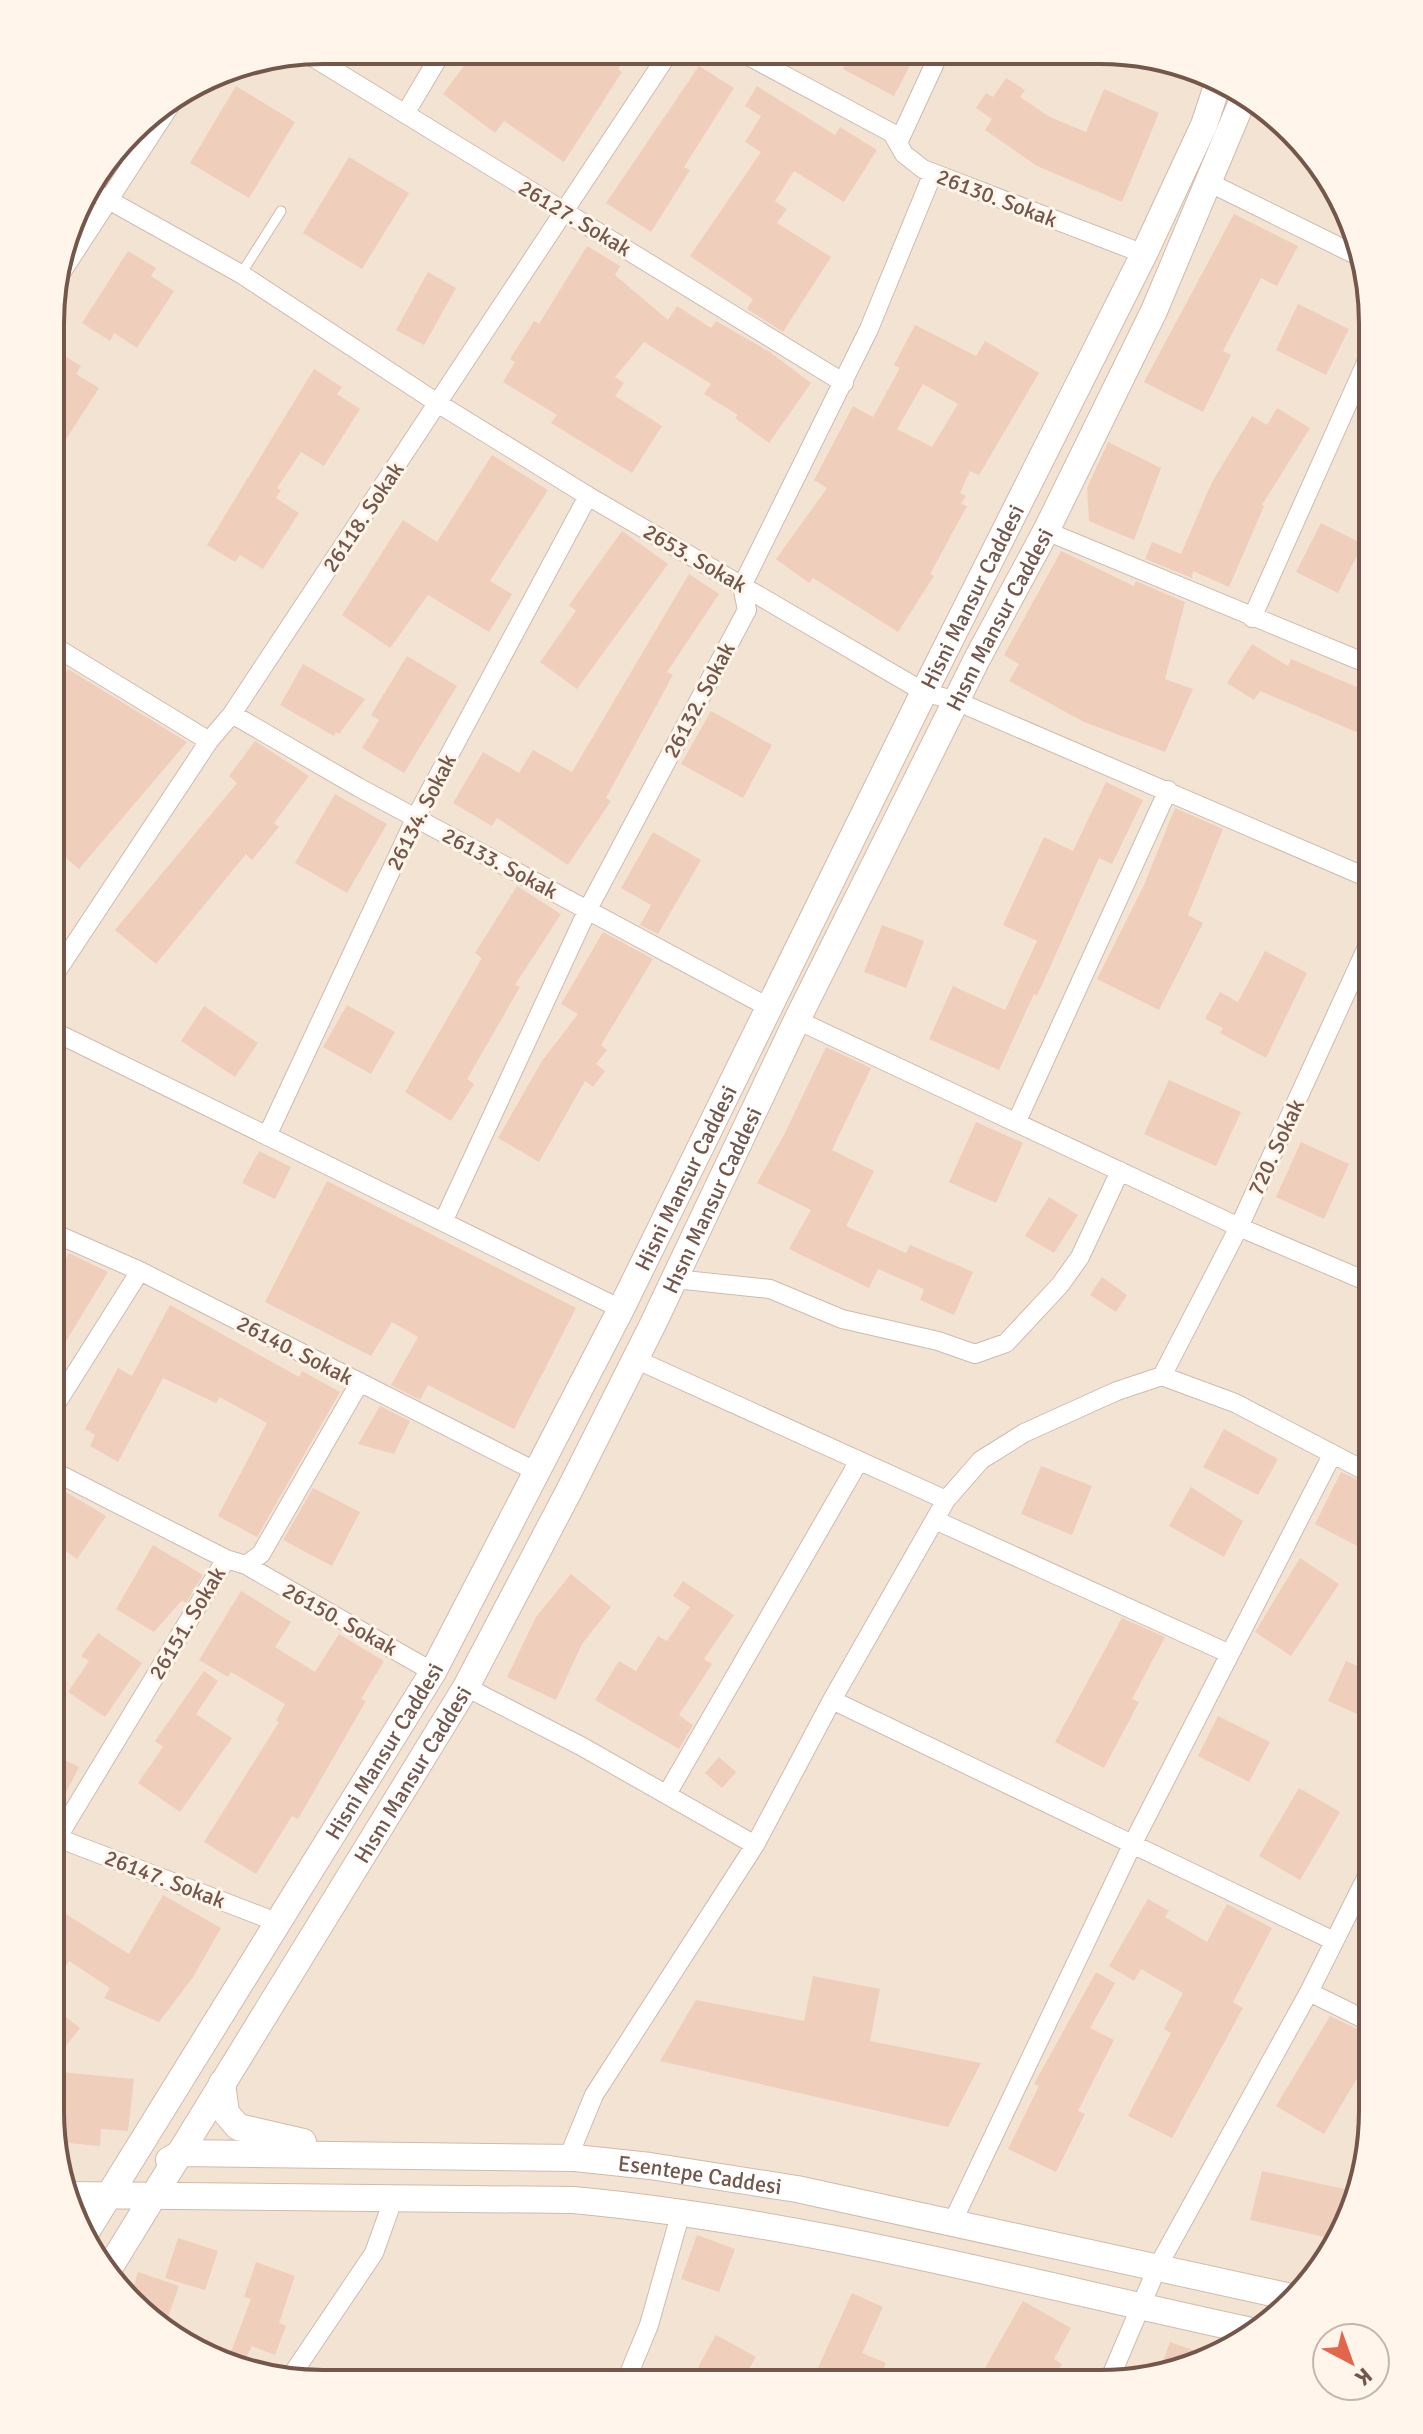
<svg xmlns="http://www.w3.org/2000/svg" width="1423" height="2434" font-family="Signika,sans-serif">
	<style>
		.residential { fill: #f3e3d3 }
		.building { fill: #f0cebc; fill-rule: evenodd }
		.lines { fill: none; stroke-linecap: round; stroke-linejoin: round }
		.lane-casing { stroke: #cfbbae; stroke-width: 11 }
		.street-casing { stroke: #cfbbae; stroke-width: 20 }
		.secondary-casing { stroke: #d2baab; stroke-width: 28 }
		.lane { stroke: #fff; stroke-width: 9 }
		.street { stroke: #fff; stroke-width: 18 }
		.secondary { stroke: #fff; stroke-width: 26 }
		.labels { text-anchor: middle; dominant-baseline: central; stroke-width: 6; stroke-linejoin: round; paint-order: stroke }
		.street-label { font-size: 22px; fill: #74574a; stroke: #fff5ea }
		.rim { fill: none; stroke: #74574a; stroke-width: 4 }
	</style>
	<rect width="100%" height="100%" fill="#fcf1e4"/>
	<path class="residential" d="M323,50l813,2 131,55 85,112 21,104 -1,1806 -20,86 -35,62 -113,86 -104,21 -812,-2 -132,-55 -85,-112 -21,-104 2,-1823 26,-86 65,-84 76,-47z"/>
	<path class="building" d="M476,50l111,1h44l-13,18 4,3 -58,90 -60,-41 -9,12 -52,-39z
		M852,52h65l-23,44 -51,-27z
		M699,66l35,22 -50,79 6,3 -39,62 -45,-29z
		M1006,78l19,12 -5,7 30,20 36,15 18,-43 55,24 -37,89 -85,-36 -52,-36 7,-11 -16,-11 10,-15 7,4z
		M236,86l59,36 -46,76 -59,-35z
		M757,86l78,49 5,-8 37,23 -33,52 -50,-31 -19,30 12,8 -10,14 54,34 -48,75 -36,-23 6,-10 -63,-43 71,-104 -16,-10 16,-26 -16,-10z
		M349,157l60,36 -47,76 -59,-36z
		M1234,214l64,32 -21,40 -16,-8 -38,73 8,4 -28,57 -59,-30z
		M587,246l33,20 -5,9 53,45 9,-14 34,22 5,-7 54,31 41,31 -42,60 -34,-25 3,-3 -34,-21 7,-10 -67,-42 -29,35 9,6 -9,13 47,30 -30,47 -81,-50 6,-8 -54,-33 12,-20 -5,-3 24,-38 5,3z
		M128,251l28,17 -5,8 23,15 -37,57 -23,-15 -4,8 -28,-18z
		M428,272l28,16 -32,57 -28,-15z
		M1298,304l51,25 -23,46 -50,-25z
		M915,325l61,31 9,-15 54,32 -60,102 -9,-4 -10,22 6,3 -5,8 6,2 -37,68 4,2 -36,56 -85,-54 -4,5 -33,-24 51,-71 -13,-8 39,-74 20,11 27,-49 -6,-3zM923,384l35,20 -26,43 -35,-18z
		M52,348l29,18 -5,8 23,14 -47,73z
		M314,369l28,18 -5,7 23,15 -36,57 -23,-14 -24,36 4,2 -5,8 23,15 -36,56 -23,-14 -5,7 -28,-17z
		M1277,408l33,20 -48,77 2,1 -35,81 -36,-16 -1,7 -47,-19 7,-17 29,12 31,-72 40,-66 15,9z
		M1108,442l53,26 -27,72 -45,-19 -2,-33z
		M492,455l56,35 -58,91 22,13 -23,38 -61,-37 -38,53 -48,-33 61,-95 34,22z
		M1321,523l42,21 -25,49 -42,-21z
		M622,531l46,33 -91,125 -37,-27 36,-51 -7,-6z
		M1061,551l73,35 2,-5 49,21 -20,77 28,10 -28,63 -81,-30 -75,-41 10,-17 -15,-9z
		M689,574l30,20 -52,78 6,3 -67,123 5,3 -43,64 -71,-47 -5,8 -39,-23 30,-51 36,21 14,-23 39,22z
		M1252,644l36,22 3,-7 82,35v27l-7,15 -106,-45 -6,9 -27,-17z
		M407,656l50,30 -53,87 -42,-25 17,-28 -8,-5z
		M303,664l62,35 -26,35 -3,-2 -2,4 -54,-31z
		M68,669l119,73 -108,127 -27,-23v-153z
		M711,711l61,34 -29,53 -62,-34z
		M255,741l54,35 -35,47 5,4 -27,33 -6,-6 -90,110 -41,-34 122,-147 -8,-7z
		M1106,782l37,18 -31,64 -13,-6 -62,138 -3,-2 -35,76 -70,-31 24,-53 52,24 32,-69 -34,-16 41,-88 29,14z
		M335,794l52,30 -40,69 -52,-30z
		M1175,808l48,21 -35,86 15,8 -44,87 -62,-31 47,-94z
		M653,832l48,28 -43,74 -18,-9 11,-20 -30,-17z
		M517,886l44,28 -46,71 5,2 -53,92 7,5 -23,37 -46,-29 77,-134 -7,-5z
		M882,925l42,16 -18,47 -42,-16z
		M603,932l50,27 -52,86 6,5 -11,14 9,7 -12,16 -8,-6 -46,81 -41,-24 44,-77 36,-47 -17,-10z
		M1265,951l42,22 -41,85 -46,-25 3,-5 -18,-9 15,-27 18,10z
		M347,1005l48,27 -24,42 -48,-27z
		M204,1006l54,37 -23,34 -54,-36z
		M826,1047l45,21 -39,82 42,21 -28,55 60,27 4,-8 63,27 -19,43 -34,-15 4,-11 -46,-20 -9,19 -80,-39 22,-39 -54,-27 27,-48z
		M1169,1080l72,32 -25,54 -72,-32z
		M976,1122l47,21 -27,60 -47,-21z
		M1301,1142l48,22 -25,55 -48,-22z
		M259,1151l32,16 -16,32 -33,-16z
		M327,1181l249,127 -62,121 -86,-44 -8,15 -29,-15 27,-48 -26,-15 -21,34 -106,-54z
		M1049,1197l29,18 -24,38 -29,-17z
		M69,1253l39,19 -57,94v-83z
		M1102,1277l25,18 -11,17 -26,-17z
		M170,1305l129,72 3,-6 38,21 -83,145 -39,-21 49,-93 -47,-26 -4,6 -53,-25 -45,84 -28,-16 5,-11 -10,-6 33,-61 14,8z
		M380,1406l30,15 -16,33 -36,-10z
		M1224,1429l54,30 -20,36 -55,-28z
		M1041,1466l51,20 -20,49 -51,-21z
		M1341,1472l32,15v39l-12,22 -46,-24z
		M58,1487l48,29 -29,43 -26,-18v-44z
		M1191,1487l52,34 -19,36 -55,-31z
		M313,1488l47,24 -28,54 -49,-26z
		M153,1545l50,30 -17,28 -4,-3 -28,32 -38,-23z
		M1300,1558l39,26 -48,72 -36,-24z
		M571,1574l40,33 -29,37 -26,56 -49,-23 29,-60z
		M683,1581l51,34 -30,44 8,5 -33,51 14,10 -14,24 -84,-49 24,-39 17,10 22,-35 9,5 23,-34 -17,-11z
		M241,1591l50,31 -16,25 40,25 24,-38 45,27 -23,38 5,2 -68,118 -6,-3 -36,58 -52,-32 75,-120 -3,-1 9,-17 -54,-32 -3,5 -29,-17z
		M1122,1618l43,19 -33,62 7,3 -35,66 -49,-26z
		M98,1633l44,30 -37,54 -37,-25 21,-31 -8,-5z
		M1346,1661l27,12v48l-45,-20z
		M204,1671l14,10 -22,33 36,24 -52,74 -42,-29 25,-36 -8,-6z
		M1218,1716l52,26 -21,40 -51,-26z
		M50,1753l29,14 -29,56z
		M719,1757l17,15 -14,16 -17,-15z
		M1299,1788l41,24 -40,68 -41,-24z
		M163,1895l58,33 -28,49 -34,45 -55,-24 6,-10 -41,-27 -19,30v-87l79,50z
		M1148,1899l21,12 -4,6 42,25 20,-38 45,24 -39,74 10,6 -71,130 -44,-22 43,-83 -7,-4 19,-36 -42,-24 -7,12 -25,-15z
		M1096,1972l19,11 -25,45 24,12 -36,71 7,3 -29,58 -48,-23 31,-63 -5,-2z
		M813,1976l67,13 -10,52 111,22 -33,64 -288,-66 36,-61 108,21z
		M50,2005l30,23 -19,24 -11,-10z
		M1330,2016l42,20v17l-48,81 -48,-28z
		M60,2072l74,7 -6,52 -27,-2 -1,17 -44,-4z
		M1262,2171l96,21 -6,23 -14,25 -88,-20z
		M697,2235l38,14 -16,43 -38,-13z
		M178,2238l40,13 -13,39 -40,-12z
		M256,2262l39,14 -16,47 7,3 -11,29 -23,-9 -9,17 -14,-6 22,-58 -7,-2z
		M138,2272l41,14 -13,36 -19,-7 -16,-21z
		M852,2293l31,14 -21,46 24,10 -9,20h-66z
		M1023,2301l48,27 -17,31 8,5 -11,20h-75z
		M716,2335l40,22 -15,26h-39l5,-11 -9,-5z
		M1170,2342l43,15 -9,6 -45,9z"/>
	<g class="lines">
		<defs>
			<path id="lane" d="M241,274l40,-63"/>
			<path id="street" d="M739,51l153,82 12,21 19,15 221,85
				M306,53l538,330
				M405,114l38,-64
				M898,143l42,-91
				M1208,182l152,75
				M89,189l152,85 198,130 149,92 336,196 32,9 417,179
				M52,287l123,-189
				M1046,531l327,135
				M1252,618l121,-271
				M52,645l157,96
				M232,714l126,73 412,221
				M51,980l158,-239 23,-27 438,-663
				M797,1020l442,207 -77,149
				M51,1030l570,279
				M1017,1121l151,-331
				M267,1136l149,-319 172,-321
				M443,1222l145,-313 159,-299 -5,-24 127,-257 64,-156
				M51,1232l89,39 397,201
				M675,1279l95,10 72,30 96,22 37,13 31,-11 54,-58 20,-28 40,-86
				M1373,1284l-134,-57 134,-293
				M635,1359l311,141
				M51,1412l89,-141
				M51,1470l175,89
				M935,1520l295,134
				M246,1565l187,107
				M466,1687l115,59 174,99
				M832,1700l502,241
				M667,1794l192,-333
				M50,1835l229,88
				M50,1850l176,-291 20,6 15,-11 99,-172
				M1309,1992l63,31
				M568,2158l26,-63 161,-250 77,-145 114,-200 35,-40 43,-27 93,-42 45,-15 73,27 138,72
				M952,2223l181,-380 199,-388
				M287,2382l87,-129 20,-56
				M625,2383l24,-58 32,-113
				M1108,2383l49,-115 152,-276 63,-126"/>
			<g id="secondary">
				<path d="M222,2083l4,30 12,14 65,15"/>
				<path id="s1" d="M169,2160l12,-7 394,5 75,8 147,23 494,108"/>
				<path d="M67,2195l506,5c228,21 451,82 674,130"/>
				<path id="s2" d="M85,2234l348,-562 188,-363 303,-617 220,-438 60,-129 13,-39"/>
				<path id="s3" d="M110,2267l356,-580 104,-198 83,-165 144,-304 180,-361 69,-128 108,-220 90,-214"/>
			</g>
		</defs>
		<use href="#lane" class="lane-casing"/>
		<use href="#street" class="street-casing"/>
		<use href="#secondary" class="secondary-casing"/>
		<use href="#lane" class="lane"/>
		<use href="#street" class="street"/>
		<use href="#secondary" class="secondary"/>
	</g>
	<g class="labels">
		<g class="street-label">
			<text transform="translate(997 198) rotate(21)">26130. Sokak</text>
			<text transform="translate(575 218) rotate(31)">26127. Sokak</text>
			<text transform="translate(363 517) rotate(-56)">26118. Sokak</text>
			<text transform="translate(695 558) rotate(30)">2653. Sokak</text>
			<text stroke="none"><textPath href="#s2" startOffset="1864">Hisni Mansur Caddesi</textPath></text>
			<text stroke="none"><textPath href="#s3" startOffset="1874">Hısnı Mansur Caddesi</textPath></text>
			<text transform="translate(699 700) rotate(-62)">26132. Sokak</text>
			<text transform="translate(421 812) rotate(-63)">26134. Sokak</text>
			<text transform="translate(500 863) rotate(28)">26133. Sokak</text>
			<text transform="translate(1276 1147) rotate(-65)">720. Sokak</text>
			<text stroke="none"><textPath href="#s2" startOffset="1216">Hisni Mansur Caddesi</textPath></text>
			<text stroke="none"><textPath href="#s3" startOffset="1226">Hısnı Mansur Caddesi</textPath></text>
			<text transform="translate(295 1350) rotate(27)">26140. Sokak</text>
			<text transform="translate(340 1619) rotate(29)">26150. Sokak</text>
			<text transform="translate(187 1623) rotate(-59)">26151. Sokak</text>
			<text stroke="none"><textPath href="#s2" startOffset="568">Hisni Mansur Caddesi</textPath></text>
			<text stroke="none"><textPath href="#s3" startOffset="578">Hısnı Mansur Caddesi</textPath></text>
			<text transform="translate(165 1879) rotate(21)">26147. Sokak</text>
			<text stroke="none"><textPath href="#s1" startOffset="534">Esentepe Caddesi</textPath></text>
		</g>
	</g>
	<path d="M0 0H1423V2434H0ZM323 64H1100A259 259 0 0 1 1359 323V2111A259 259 0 0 1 1100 2370H323A259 259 0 0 1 64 2111V323A259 259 0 0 1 323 64Z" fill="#fff5ea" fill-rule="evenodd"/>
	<path class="rim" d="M323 64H1100A259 259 0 0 1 1359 323V2111A259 259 0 0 1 1100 2370H323A259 259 0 0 1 64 2111V323A259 259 0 0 1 323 64Z"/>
	<g transform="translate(1351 2362) rotate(139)"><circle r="38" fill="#fff5ea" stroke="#c7b6aa" stroke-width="2"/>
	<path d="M0-6L14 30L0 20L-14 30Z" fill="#e3654c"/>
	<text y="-12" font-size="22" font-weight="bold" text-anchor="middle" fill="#74574a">K</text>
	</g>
</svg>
